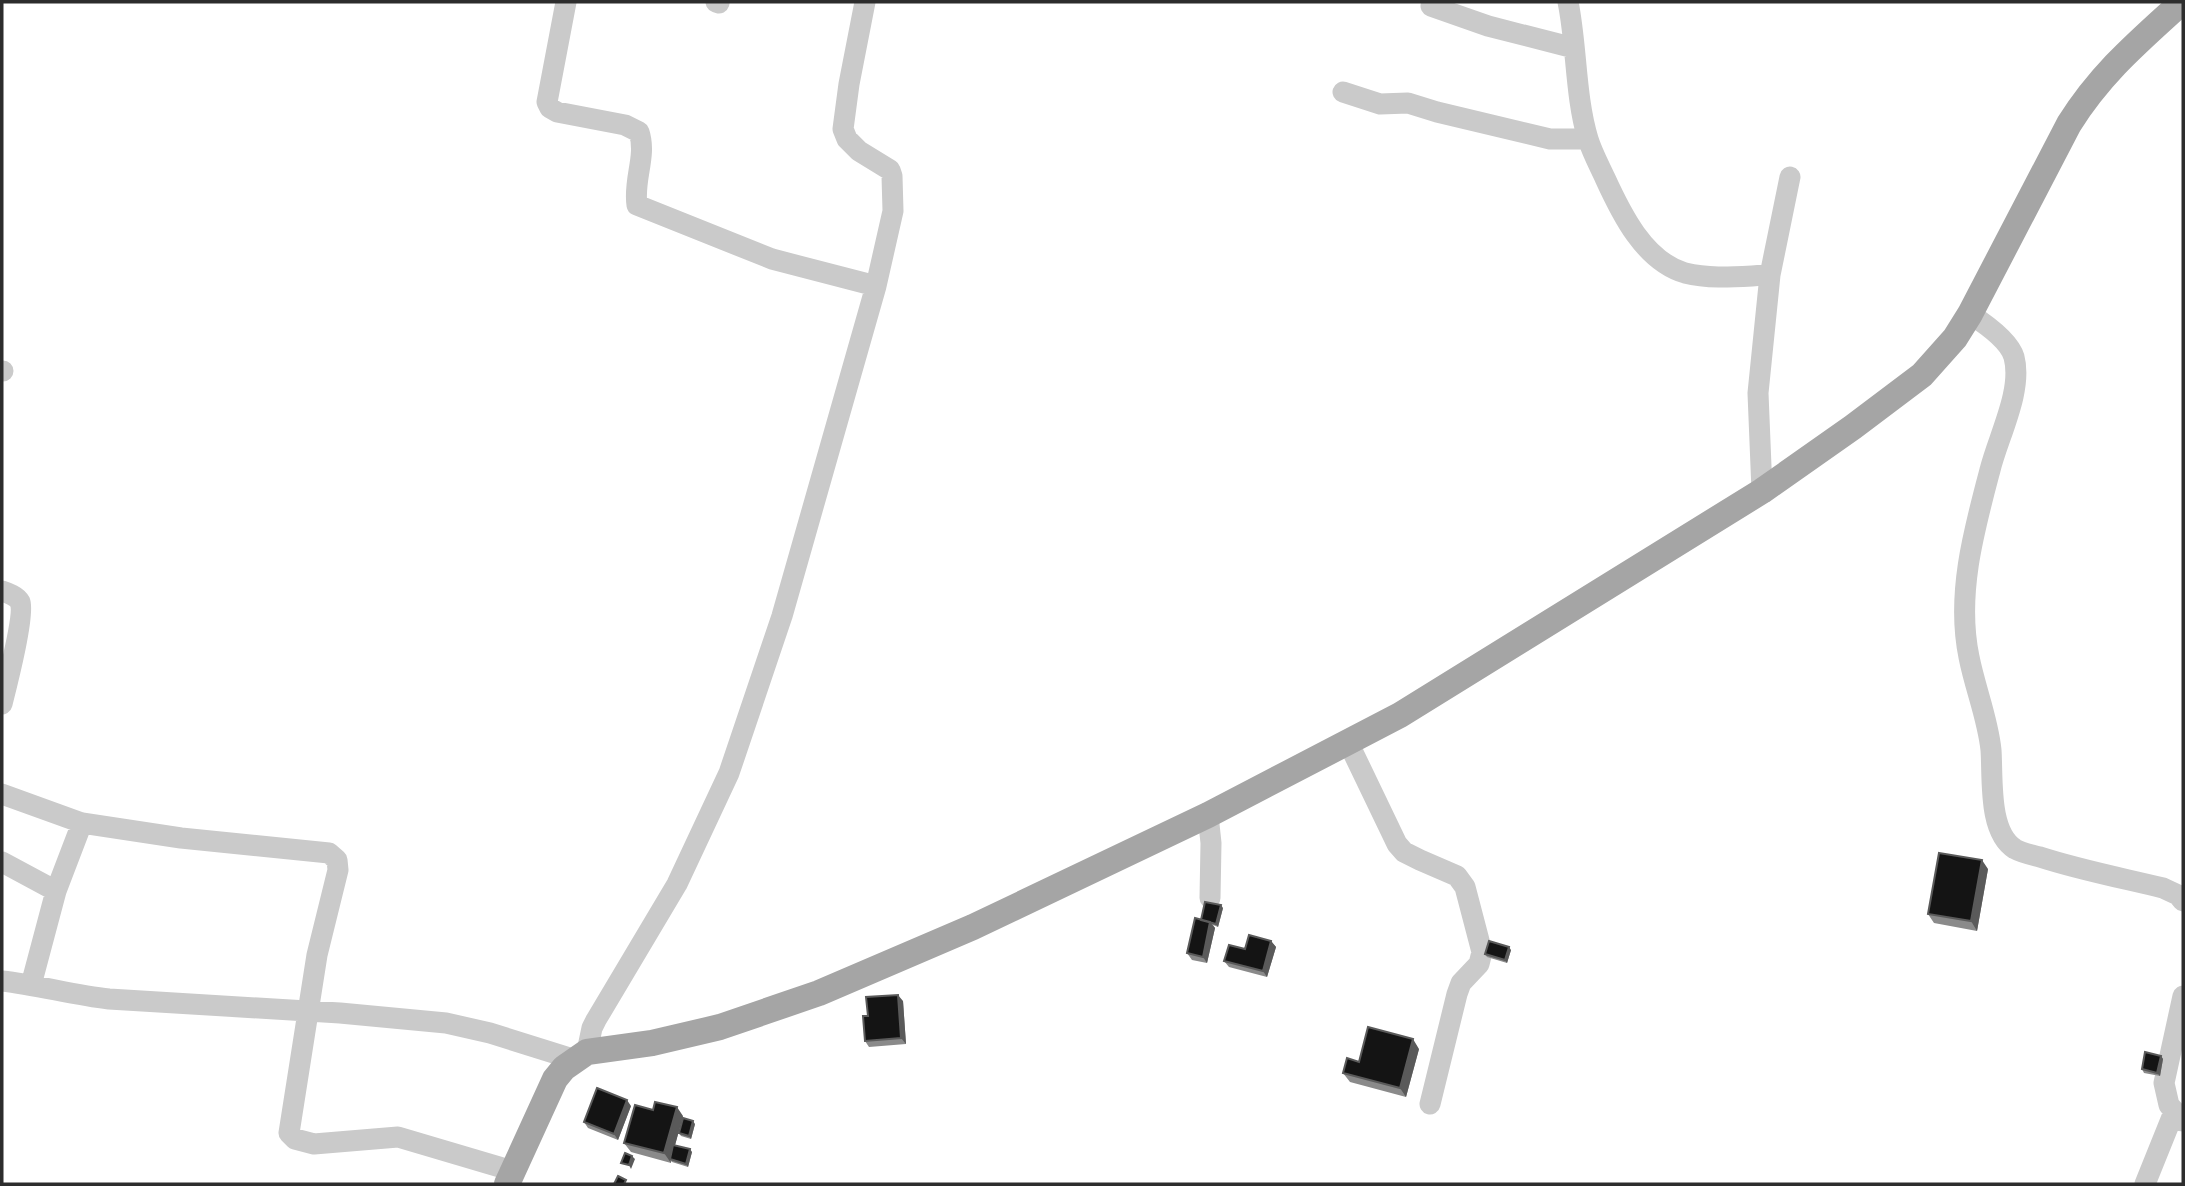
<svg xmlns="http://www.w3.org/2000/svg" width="2185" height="1186" font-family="'Space Grotesk',sans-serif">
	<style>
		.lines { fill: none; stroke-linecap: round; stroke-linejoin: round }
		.minor { stroke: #cacaca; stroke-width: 21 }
		.major { stroke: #a5a5a5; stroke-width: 26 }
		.wall { fill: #8a8a8a }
		.shaded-wall { fill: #5a5a5a }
		.building { fill: #141414; stroke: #5a5a5a; stroke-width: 2 }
	</style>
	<rect width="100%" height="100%" fill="#fff"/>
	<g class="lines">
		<path class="minor" d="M566,2l-19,100 3,6 7,4 68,13 14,7c8,24 -6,48 -2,73l135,54 104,27
			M716,2l3,1
			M1568,2c9,44 7,94 20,137 4,13 11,26 17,39 16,35 39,83 80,95 28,7 57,3 85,2
			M1431,6l57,20 86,22
			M1343,92l37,12 28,-1 29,9 113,27h37
			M1970,314c14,9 39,26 44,43 9,34 -16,80 -24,113 -16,60 -34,125 -21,187 6,31 19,62 22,93 2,29 -3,82 24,99 7,4 17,6 25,8 40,13 82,21 123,31l15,7 5,6
			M2,371h1
			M1762,491l-4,-98 12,-118 20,-98
			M2,591c6,2 15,5 18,11 5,12 -14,86 -18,102
			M1348,742l49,102 7,8 16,8 37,16 8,11 17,65 -3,12 -18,19 -4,11 -27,110
			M2,794l80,29 99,15 148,15 8,7 1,10 -21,85 -28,178 6,6 19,5 84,-7 115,34
			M1208,815l3,28 -1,55
			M2,862l54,29
			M2,981c36,4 71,14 107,18l231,14 106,10 44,10 86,27
			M31,985l25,-94 26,-68
			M2183,996l-19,87 5,22 14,16
			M587,1052l5,-24 4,-8 81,-136 52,-111 53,-157 94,-330 17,-75 -1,-35 -2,-6 -31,-19 -12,-12 -4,-10 6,-45 16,-82
			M2145,1184l29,-72"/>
		<path class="major" d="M507,1184l48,-105 9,-11 23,-16 65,-9 68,-16 99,-34 154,-66 235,-112 192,-100 362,-224 91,-64 69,-52 33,-37 15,-24 99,-190c32,-51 69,-82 113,-122"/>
	</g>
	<path class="wall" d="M1988,869l-11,62 -43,-8 -6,-9z
		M1223,908l-5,19 -5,-2 2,3 -8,35 -15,-3 -5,-7 14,-33z
		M1271,941l5,6 -9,30 -38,-10 -5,-6z
		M1511,950l-4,13 -20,-6 -2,-3z
		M903,1001l3,43 -37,3 -4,-6z
		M1419,1049l-13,48 -56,-15 -7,-9 16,-11z
		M2161,1056l2,3 -3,17 -16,-3 -2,-4z
		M631,1106l-13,34 -30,-12 -4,-6z
		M683,1116l-8,29 17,7 -4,15 -16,-5 -1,-1v2l-40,-11 -7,-9z
		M695,1124l-4,15 -10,-3 -2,-3z"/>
	<path class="shaded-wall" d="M1982,860l6,9 -11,62 -6,-10z
		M1221,905l2,3 -5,19 -2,-3z
		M1210,922l5,6 -8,35 -4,-6z
		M1271,941l5,6 -9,30 -4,-6z
		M1509,947l2,3 -4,13 -2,-3z
		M898,995l5,6 3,43 -5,-6z
		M1413,1039l6,10 -13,48 -6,-9z
		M2161,1056l2,3 -3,17 -3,-3z
		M627,1100l4,6 -13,34 -4,-6z
		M677,1107l6,9 -12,44 -1,-1 1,4 -7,-10z
		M693,1121l2,3 -4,15 -2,-3z
		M690,1149l2,3 -4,15 -2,-3z
		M632,1156l3,3 -4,10 -2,-4z"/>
	<path class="building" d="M1939,853l43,7 -11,61 -43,-7z
		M1205,902l16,3 -5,19 -15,-4z
		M1195,918l15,4 -7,35 -16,-4z
		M1249,935l22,6 -8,30 -39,-10 5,-16 16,4z
		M1489,941l20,6 -4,13 -20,-6z
		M898,995l3,43 -36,3 -2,-25h5l-2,-19z
		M1368,1027l45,12 -13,49 -57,-15 4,-15 12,4z
		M2145,1052l16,4 -4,17 -15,-4z
		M597,1088l30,12 -13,34 -30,-12z
		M655,1102l22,5 -13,46 -40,-10 11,-38 18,5z
		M683,1118l10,3 -4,15 -10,-3z
		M673,1145l17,4 -4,15 -16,-5z
		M625,1153l7,3 -3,9 -8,-2z
		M618,1176l8,4 -2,4h-10z"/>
	<rect width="2185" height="1186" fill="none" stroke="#2d2d2d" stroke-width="7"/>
</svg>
